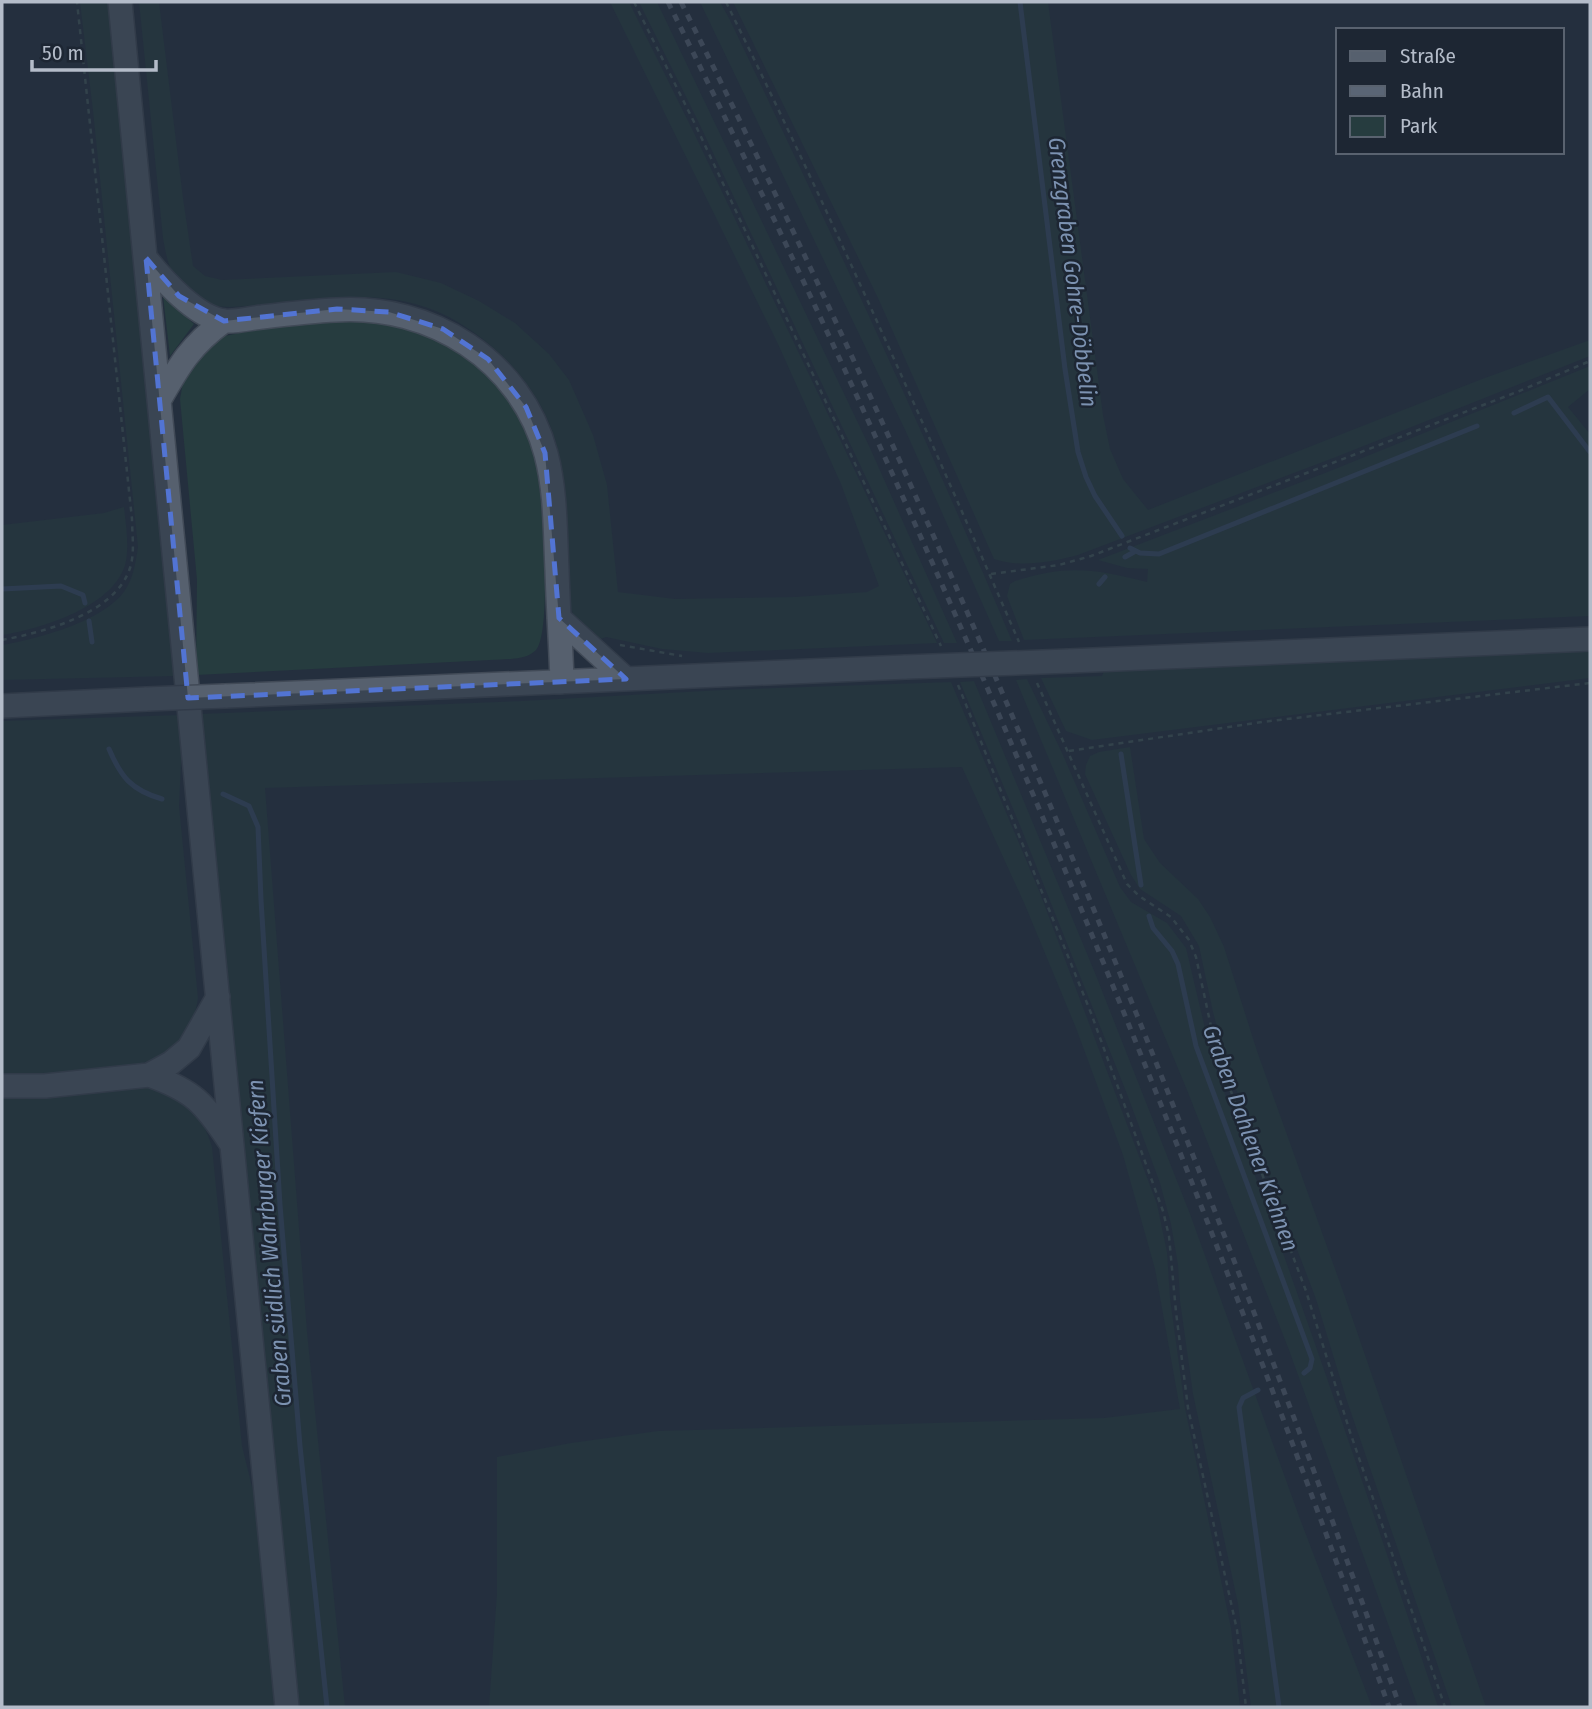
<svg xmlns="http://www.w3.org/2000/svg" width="1592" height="1709" font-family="'Fira Sans Condensed',sans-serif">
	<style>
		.green { fill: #263c3f }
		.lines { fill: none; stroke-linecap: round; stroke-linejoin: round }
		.stream { stroke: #394c67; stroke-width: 5 }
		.major-casing { stroke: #414a57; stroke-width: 26 }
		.path { stroke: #44595c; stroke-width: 2.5; stroke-dasharray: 5 5; stroke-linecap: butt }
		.major { stroke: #56606e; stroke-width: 23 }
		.rail { stroke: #5a6575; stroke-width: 5; stroke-dasharray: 7 7; stroke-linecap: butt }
		.major-bridge-casing { stroke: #414a57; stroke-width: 26; stroke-linecap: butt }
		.major-bridge { stroke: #56606e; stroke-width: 23 }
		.marked { fill: none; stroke: #5274d3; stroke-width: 5; stroke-dasharray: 14 9; stroke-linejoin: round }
		.labels { text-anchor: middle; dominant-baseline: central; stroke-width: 5; stroke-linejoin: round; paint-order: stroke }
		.water-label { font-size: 23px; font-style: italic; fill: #7c92b1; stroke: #1d2633 }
	</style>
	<rect width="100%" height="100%" fill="#242f3e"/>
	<path class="green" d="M80,2h28l68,674 -174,4v-35c35,-6 109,-25 126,-60 6,-11 8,-25 10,-38l-45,-436z
		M139,2h20l24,196 10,68 12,10 17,4 174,-8 45,11 38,18 36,22 34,31 20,26 24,55 14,50 11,107 57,7 120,-2 72,-5 12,-6 -38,-102 -63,-140 -168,-342h19l66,133 242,508 -229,10 -46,-4 -56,-12 -11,4c-6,-6 -13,-12 -18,-19 -12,-20 -9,-50 -10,-73 -2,-32 -1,-64 -8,-95 -13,-60 -57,-108 -110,-137 -57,-30 -121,-19 -182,-13 -18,1 -41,6 -58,0 -6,-3 -12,-8 -17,-13 -23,-18 -24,-25 -29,-53z
		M639,2h18l213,446 87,195h-13l-246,-522z
		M700,2h20l10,18c98,205 194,411 282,621h-13l-92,-207z
		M733,2h315l55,413 7,34 13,30 25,31 334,-131 108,-39v16l-254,101 -258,98c-27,7 -57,13 -84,4l-116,-261z
		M163,296l31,28 -24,32z
		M364,320c56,6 109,30 142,76 12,17 23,38 28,58 8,29 19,176 2,196 -7,7 -16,8 -25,9l-315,16 1,-95 -17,-181 5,-28 34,-34 52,-10z
		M1590,366v23l-22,18 22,27v182l-566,24 -17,-44 3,-12 5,-3c52,-17 81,-12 132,1l1,-13 -21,-1 -29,-8 227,-87z
		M124,507c2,18 5,37 2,54 -9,45 -85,68 -124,74v-110l102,-12z
		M1590,649v29l-498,62 -26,-9 -25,-53 61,-2 2,-5z
		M1027,679l36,76 57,132 11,15 36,21 19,25 22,93 11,37c78,208 149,418 219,629h-20l-129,-357 -102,-260 -171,-410z
		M974,681l121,292 95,241 110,305 72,188h-121l-13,-103 -45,-210 -13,-93 -2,-36 -7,-41 -11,-41 -33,-89 -106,-266 -61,-146z
		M951,682l89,211 117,311 10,48 3,46 15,110 46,220 9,79h-751l8,-114v-136l74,-14 87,-12 446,-13 76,-9 -25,-140 -32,-114 -47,-127 -51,-123 -63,-138 -697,21 42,544 38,375h-49l-96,-993 322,-13 200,-11z
		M179,715l3,29 -3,62 19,192c-3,20 -11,44 -30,55 -31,19 -130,27 -166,21v-353z
		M1130,747l14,92 16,24 38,36 12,18 14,30 33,104 87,243 142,413h-34l-105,-306 -31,-102 -88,-231 -15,-56 -14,-66 -18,-30 -41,-27 -9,-14 -46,-101 1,-9 4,-9 9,-4z
		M144,1087c35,0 59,27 68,60l30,299 13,53 21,208h-274v-610c47,4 95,-5 142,-10z"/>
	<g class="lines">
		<path class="stream" d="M1020,2l45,367 13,83 8,25 9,19 27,40
			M1514,413l34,-16 42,55
			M1130,548l10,5 19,1 318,-128
			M1125,557l9,-5
			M1099,584l6,-7
			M2,589l59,-3 22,9 2,8
			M89,621l3,21
			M109,749c12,28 22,41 53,50
			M1121,754l20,131
			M223,794l26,12 9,21 3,73 19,305 20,241 27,261
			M1149,916l4,12 19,23 6,13 18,82 116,313 -2,9 -6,5
			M1258,1390l-15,8 -4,9 40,300"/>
		<defs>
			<path id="major" d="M120,2l167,1705
				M147,260c17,21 50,58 78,61 12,1 26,-3 37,-4 25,-3 50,-6 74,-7 95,-6 185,50 210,144 10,38 9,78 11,116 1,38 4,75 5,112
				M160,399c20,-35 31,-54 64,-78
				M559,618l67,61
				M1069,661l521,-22
				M225,696l681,-29
				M2,706l145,-7
				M149,1075c45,16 55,28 81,67
				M2,1086h43l104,-11 22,-12 18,-15 29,-51"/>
		</defs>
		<use href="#major" class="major-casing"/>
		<path class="path" d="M634,2l60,120 247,524
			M726,2c104,210 199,424 293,640
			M991,574l68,-9 32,-9 426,-164 73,-31
			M2,640c42,-8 113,-26 128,-72 5,-15 2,-34 2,-49l-55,-517
			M620,645l62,11
			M1037,683l90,201 12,12 32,21 18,23 7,17 21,97 89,237 44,141 95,275
			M958,685l133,328 72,198 6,25 7,76 12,96 49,222 9,77
			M1069,751l193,-29 328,-39"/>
		<use href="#major" class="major"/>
		<path class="rail" d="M668,2c276,553 513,1124 721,1705
			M681,2c277,552 511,1124 719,1705"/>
		<defs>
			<path id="major-bridge" d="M906,667l163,-6
				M147,699l78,-3"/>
		</defs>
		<use href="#major-bridge" class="major-bridge-casing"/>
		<use href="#major-bridge" class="major-bridge"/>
	</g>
	<path d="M0 0H1592V1709H0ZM146,258l33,38 45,25 113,-12 52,3 54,17 45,30 38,48 19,46 14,165 67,61 -438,19z" fill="#242f3e" fill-opacity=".55" fill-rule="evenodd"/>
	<path class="marked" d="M146,258l33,38 45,25 113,-12 52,3 54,17 45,30 38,48 19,46 14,165 67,61 -438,19z"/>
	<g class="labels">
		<g class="water-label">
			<text transform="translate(1073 272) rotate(83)">Grenzgraben Gohre-Döbbelin</text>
			<text transform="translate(1251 1138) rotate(70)">Graben Dahlener Kiehnen</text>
			<text transform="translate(269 1243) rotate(-95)">Graben südlich Wahrburger Kiefern</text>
		</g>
	</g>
	<rect width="1592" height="1709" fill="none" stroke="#b4bcc9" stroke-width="7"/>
	<rect x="1336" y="28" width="228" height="126" fill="#1d2633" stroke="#59626f" stroke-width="2"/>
	<rect x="1350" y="51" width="35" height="10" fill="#56606e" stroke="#59626f" stroke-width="2"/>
	<text x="1400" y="63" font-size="21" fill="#b4bcc9">Straße</text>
	<rect x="1350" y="86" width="35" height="10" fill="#5a6575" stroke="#59626f" stroke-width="2"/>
	<text x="1400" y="98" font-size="21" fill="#b4bcc9">Bahn</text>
	<rect x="1350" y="116" width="35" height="21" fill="#263c3f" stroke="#59626f" stroke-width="2"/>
	<text x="1400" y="133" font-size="21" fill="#b4bcc9">Park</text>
	<path d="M32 60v10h124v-10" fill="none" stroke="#b4bcc9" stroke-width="3.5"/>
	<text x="42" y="60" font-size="21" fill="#b4bcc9" stroke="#1d2633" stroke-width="5" paint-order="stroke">50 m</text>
</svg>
